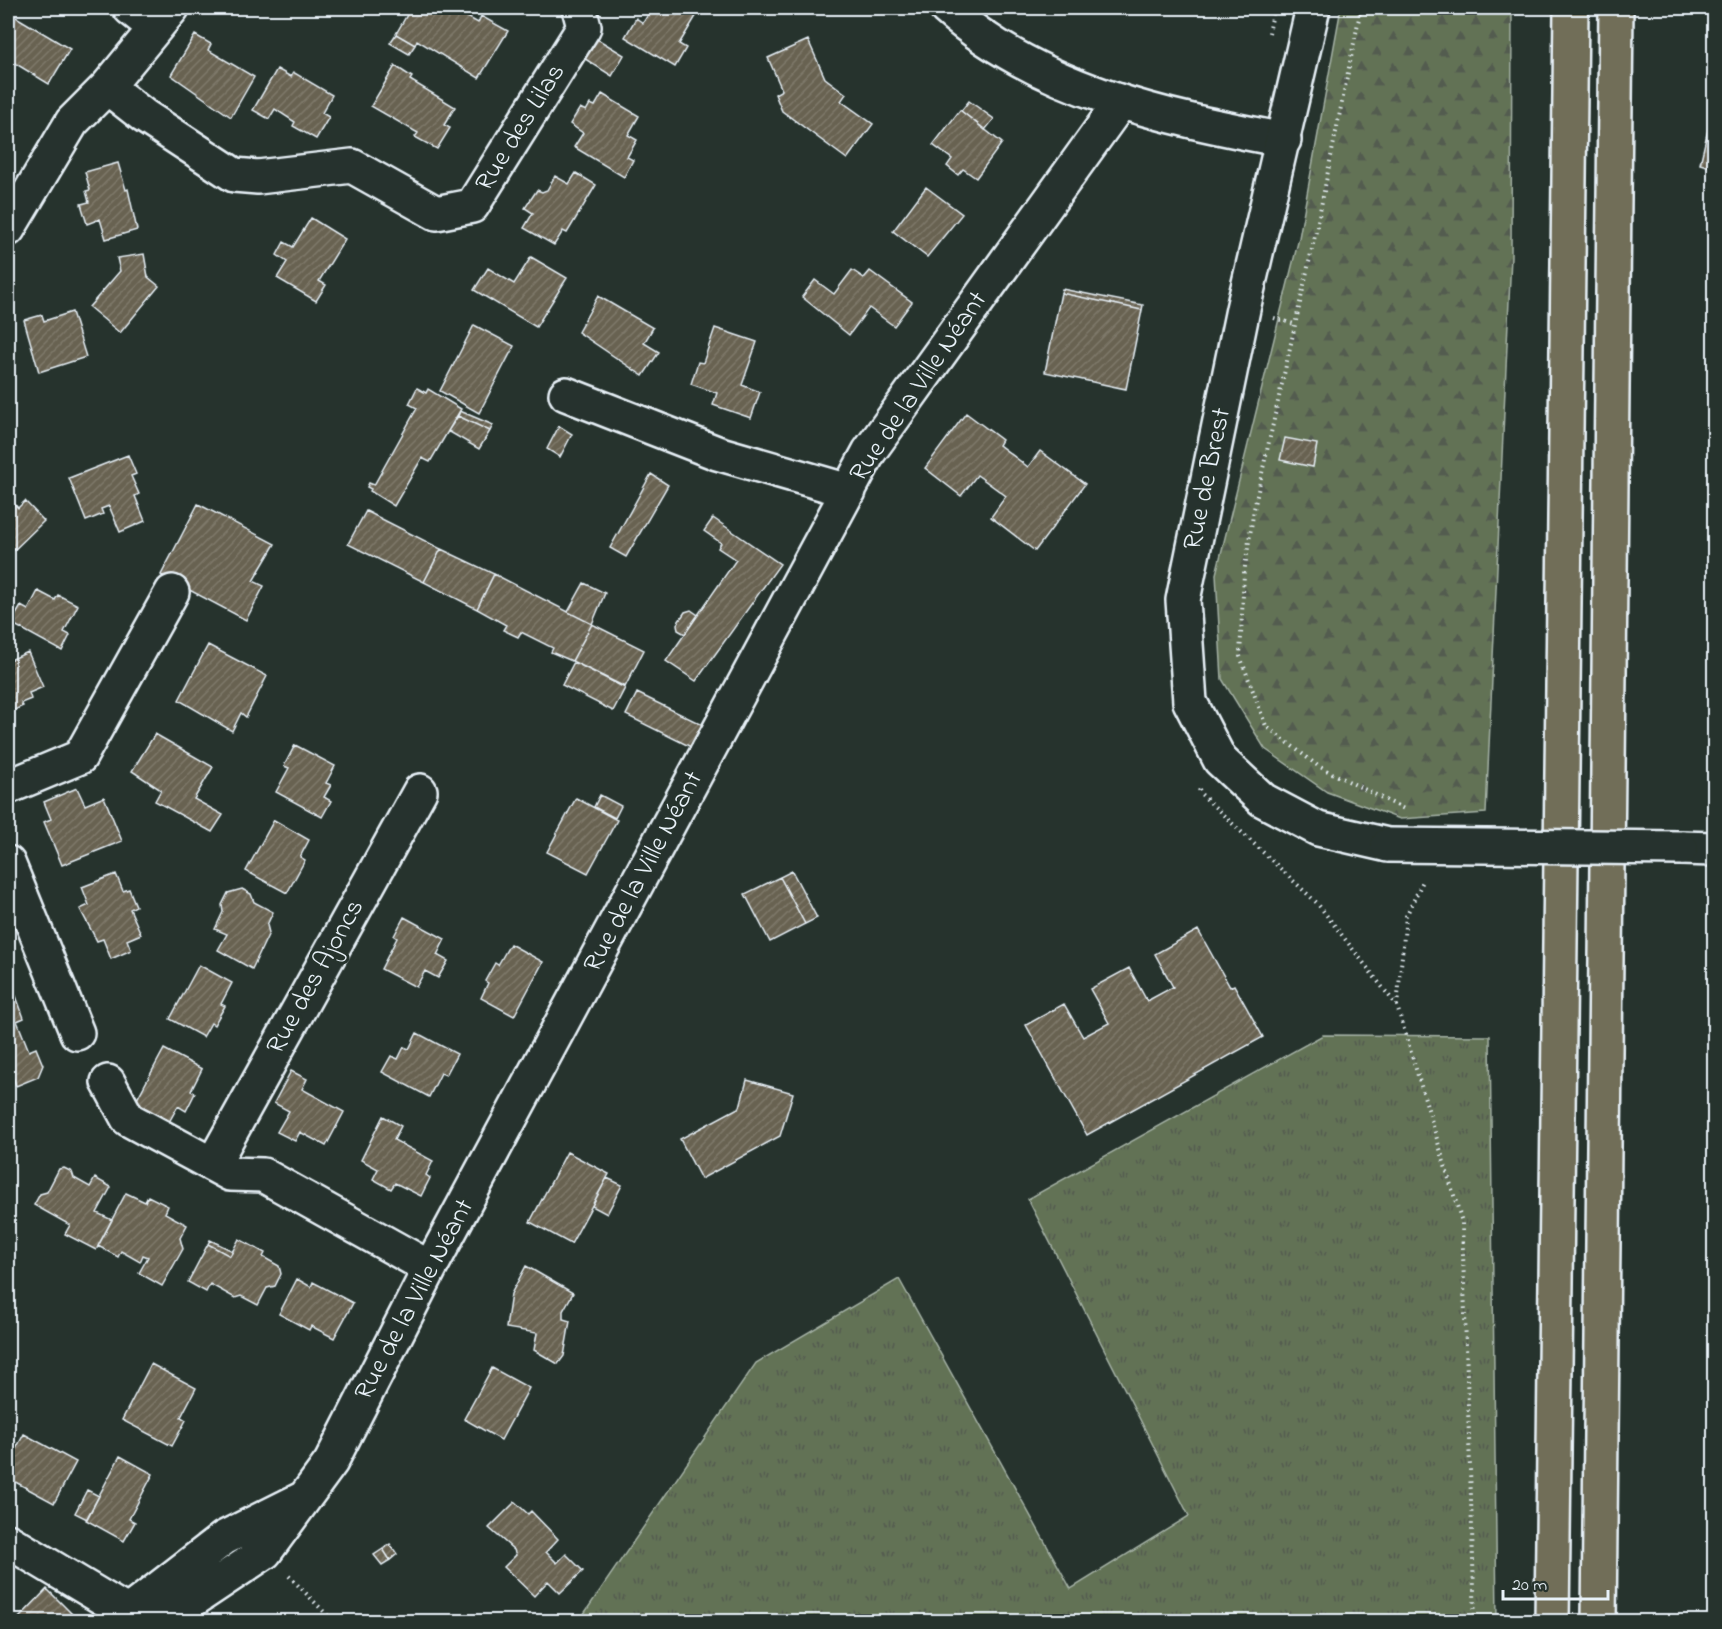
<svg xmlns="http://www.w3.org/2000/svg" width="1722" height="1629" font-family="'Indie Flower',sans-serif">
	<style>
		.grass { fill: url(#grass-tufts); stroke: #a5b2a6; stroke-width: 1.5 }
		.forest { fill: url(#forest-firs); stroke: #a5b2a6; stroke-width: 1.5 }
		.building { fill: url(#building-hatch); stroke: #e8f1f8; stroke-width: 1.5 }
		.lines { fill: none; stroke-linecap: round; stroke-linejoin: round }
		.street-casing { stroke: #e8f1f8; stroke-width: 38 }
		.secondary-casing { stroke: #e8f1f8; stroke-width: 38 }
		.highway-casing { stroke: #e8f1f8; stroke-width: 38 }
		.path { stroke: #e8f1f8; stroke-width: 4; stroke-dasharray: 1.5 4.5; stroke-linecap: butt }
		.street { stroke: #26332d; stroke-width: 33 }
		.secondary { stroke: #26332d; stroke-width: 33 }
		.highway { stroke: #716e59; stroke-width: 33 }
		.secondary-bridge-casing { stroke: #e8f1f8; stroke-width: 38; stroke-linecap: butt }
		.secondary-bridge { stroke: #26332d; stroke-width: 33 }
		.labels { text-anchor: middle; dominant-baseline: central; stroke-width: 6; stroke-linejoin: round; paint-order: stroke }
		.street-label { font-size: 27px; fill: #e8f1f8; stroke: #26332d }
	</style>
	<defs>
		<pattern id="grass-tufts" width="24" height="20" patternUnits="userSpaceOnUse" patternTransform="scale(1.5)"><rect width="24" height="20" fill="#627255"/><path d="M3 7l-1-3M5 7V3M7 7l1-3M15 17l-1-3M17 17v-4M19 17l1-3" fill="none" stroke="#535b4f"/></pattern>
		<pattern id="forest-firs" width="22" height="20" patternUnits="userSpaceOnUse" patternTransform="scale(1.5)"><rect width="22" height="20" fill="#627255"/><path d="M5 1l3.5 6h-7zM16 11l3.5 6h-7z" fill="#535b4f"/></pattern>
		<pattern id="building-hatch" width="6" height="6" patternUnits="userSpaceOnUse" patternTransform="scale(1.5)"><rect width="6" height="6" fill="#686251"/><path d="M-1 1l2-2M0 6l6-6M5 7l2-2" fill="none" stroke="#7e796b"/></pattern>
	</defs>
	<rect width="100%" height="100%" fill="#26332d"/>
	<filter id="ink" filterUnits="userSpaceOnUse"><feTurbulence type="fractalNoise" baseFrequency=".0167" numOctaves="2"/><feDisplacementMap in="SourceGraphic" scale="12" xChannelSelector="R" yChannelSelector="G"/><feConvolveMatrix kernelMatrix="1 2 1 2 8 2 1 2 1" color-interpolation-filters="sRGB"/></filter>
	<g filter="url(#ink)">
		<path class="grass" d="M1323,1035l167,1 7,585h-918l177,-258 143,-84 172,310 118,-73 -161,-317z"/>
		<path class="forest" d="M1341,8h171l-1,248 -25,557 -86,6 -73,-27 -62,-43 -43,-70 -6,-105 83,-336z"/>
		<path class="building" d="M411,8h49l5,2 -3,4 16,9 3,-7 27,15 -29,47 -62,-38 -2,5 -19,-11z
			M652,8h37l9,5 -19,31 7,4 -11,19 -50,-30 11,-19 7,5z
			M11,14l59,35 -21,35 -41,-25v-39z
			M396,34l19,11 -6,9 -19,-11z
			M195,35l16,9 -3,6 46,27 -23,40 -60,-42z
			M594,37l30,18 -12,21 -30,-19z
			M808,40l17,38 21,16 -5,7 32,23 -26,35 -65,-48 -7,-17 7,-4 -14,-32z
			M395,66l17,11 -2,3 45,27 -11,18 6,3 -13,21 -22,-12 3,-4 -47,-27z
			M277,69l14,8 2,-5 39,23 -10,18 7,4 -13,22 -23,-13 2,-4 -20,-13 -6,10 -16,-9z
			M602,94l37,22 -11,19 9,5 -10,17 6,3 -9,17 -50,-30 9,-14 -13,-9 10,-16 6,3 4,-7 5,2z
			M969,101l25,18 -9,11 -24,-19z
			M960,110l42,33 -26,35 -13,-9 -5,6 -11,-9 5,-7 -19,-14z
			M1710,121l4,1v46l-14,-4z
			M118,163l8,27 2,-1 9,41 -31,9 -6,-20 -13,5 -6,-20 8,-2 -3,-11 4,-1 -5,-18z
			M576,173l20,12 -29,48 -4,-2 -9,14 -30,-17 9,-15 -8,-5 12,-18 5,2 5,-2 8,-14 14,8z
			M926,187l36,27 -35,43 -34,-26z
			M311,218l34,21 -26,42 7,4 -10,16 -39,-23 10,-16 -10,-7 7,-13 9,5z
			M144,254l4,23 11,9 -39,47 -31,-26 31,-36 -3,-13z
			M531,257l36,21 -31,49 -62,-37 14,-22 26,16z
			M852,270l12,8 6,-7 42,31 -18,24 -25,-18 -20,27 -47,-38 13,-17 19,14z
			M1062,289l81,16 -1,5 -81,-17z
			M1061,293l81,17 -16,79 -81,-17z
			M598,296l55,32 -9,15 15,9 -16,24 -65,-44z
			M72,312l14,45 -47,15 -15,-52 18,-5 2,6z
			M474,325l40,21 -35,67 -39,-22z
			M715,328l42,14 -15,43 18,7 -9,26 -38,-13 4,-12 -26,-9 7,-22 5,1z
			M417,388l9,5 2,-4 33,20 -31,53 -8,-4 -28,48 -24,-15 1,-2 -4,-2 2,-4 5,2 43,-77 -8,-4z
			M460,411l33,14 -3,6 -32,-15z
			M966,413l36,27 -3,5 29,22 12,-16 45,33 -50,67 -44,-34 15,-21 -29,-21 -16,21 -36,-28z
			M458,416l32,15 -11,18 -31,-18z
			M559,426l13,8 -12,23 -13,-8z
			M1285,438l32,6 -4,23 -33,-7z
			M128,455l8,19 -5,2 8,18 -4,2 10,25 -25,11 -11,-26 -8,3 2,5 -17,7 -17,-43z
			M651,474l17,11 -42,72 -16,-9z
			M8,497l10,11 7,-7 19,20 -36,35z
			M198,504l77,40 -22,37 11,5 -18,34 -85,-45z
			M366,511l75,38 -17,33 -76,-38z
			M713,518l67,46 -84,117 -30,-20 70,-101 -18,-12 3,-5 -17,-12z
			M441,549l53,25 -17,35 -53,-27z
			M494,574l98,50 -20,37 -21,-9 2,-4 -32,-16 -3,5 -15,-7 3,-5 -29,-16z
			M584,583l21,10 -13,31 -24,-12z
			M38,591l17,9 3,-5 20,10 -14,27 6,3 -8,16 -51,-28 10,-17 7,4z
			M691,610l7,5 -13,19 -7,-4 -1,-6 8,-12z
			M592,624l52,26 -19,37 -53,-26z
			M208,645l59,31 -21,41 -5,-4 -9,18 -53,-31z
			M28,652l15,35 -14,6 2,6 -10,4 2,3 -15,7v-52z
			M574,662l51,26 -12,23 -51,-26z
			M637,693l66,32 -12,22 -65,-32z
			M155,734l58,33 -19,32 29,16 -11,17 -57,-31 6,-11 -29,-19z
			M295,745l40,21 -9,17 5,2 -7,12 7,4 -9,16 -46,-25 13,-24 -5,-2z
			M77,788l8,17 19,-8 18,44 -60,24 -18,-43 7,-3 -7,-17z
			M600,795l21,11 -6,12 -21,-11z
			M576,798l41,22 -29,53 -41,-21z
			M274,820l35,20 -9,17 5,3 -18,33 -41,-22z
			M792,871l25,47 -12,6 -25,-47z
			M116,874l7,17 6,-2 7,17 -6,3 11,25 -14,6 4,10 -20,9 -8,-20 -6,2 -17,-32 9,-4 -7,-18z
			M780,877l25,47 -35,18 -25,-48z
			M242,889l9,5 3,8 19,10 -6,13 2,8 -17,36 -34,-19 9,-16 -12,-5 8,-17 -1,-7 6,-12z
			M404,917l41,22 -8,16 11,6 -10,17 -13,-7 -9,16 -35,-18 16,-31 -3,-2z
			M1198,930l32,57 4,-2 29,52 -176,98 -61,-110 38,-21 19,33 26,-14 -19,-34 39,-21 18,33 26,-14 -18,-33z
			M510,944l33,18 -29,54 -33,-18 7,-15 -3,-2 10,-18 3,2z
			M199,965l33,18 -11,21 4,2 -11,19 -3,-2 -8,14 -33,-18z
			M16,996l8,22 -7,3 12,30 7,-3 7,17 -5,12 -22,9 -3,-9 -5,3v-81z
			M417,1033l40,21 -11,21 -5,-2 -12,24 -47,-25 9,-16 7,3 6,-12 5,2z
			M164,1049l38,20 -11,22 4,2 -9,18 -8,-5 -9,16 -34,-19z
			M291,1071l16,8 -5,10 42,23 -18,34 -26,-14 -5,9 -18,-9 12,-21 -15,-8z
			M747,1080l46,13 -13,43 -79,43 -21,-40 60,-32z
			M383,1116l18,10 -7,14 39,21 -7,14 4,3 -9,18 -26,-13 -4,6 -18,-10 5,-10 -17,-9z
			M567,1152l42,22 -38,70 -41,-22z
			M64,1168l8,4 2,6 16,9 5,-9 16,9 -14,26 15,7 -16,30 -31,-16 5,-9 -36,-20 6,-11 7,-2 12,-23z
			M607,1178l15,7 -15,29 -15,-8z
			M126,1193l19,9 3,-6 20,10 -3,7 22,12 -7,13 3,11 -21,37 -23,-13 9,-16 -5,-2 -3,7 -19,-11 -3,6 -20,-11z
			M239,1239l26,14 -2,4 16,9 2,8 -6,12 -8,2 -9,17 -17,-9 -6,2 -25,-14 -4,8 -18,-10 20,-38 22,12z
			M210,1240l23,11 -3,5 -22,-12z
			M526,1266l47,27 -10,18v8l7,2 -6,35 -6,8 -24,-14 3,-17 -31,-5 5,-34z
			M297,1279l14,8 2,-5 40,21 -19,35 -23,-12 -2,4 -30,-16z
			M151,1364l45,24 -15,29 5,3 -14,26 -50,-26z
			M492,1368l37,20 -28,52 -37,-21z
			M24,1434l52,28 -22,41 -46,-25v-14z
			M120,1456l33,18 -24,45 6,3 -11,19 -38,-21z
			M87,1490l12,6 -12,23 -12,-6z
			M515,1502l13,12 3,-3 27,28 -12,13 11,11 9,-9 17,17 -23,22 -12,-12 -14,15 -30,-29 12,-12 -2,-5 -25,-22z
			M390,1544l7,10 -7,6 -7,-11z
			M383,1549l7,11 -8,5 -8,-10z
			M47,1589l33,33h-65z"/>
		<g class="lines">
			<defs>
				<path id="street" d="M130,8l24,19
					M946,8c92,82 220,110 338,132
					M107,87l37,29 90,59 24,2 94,-11 84,47 36,-7 112,-179 -5,-19
					M8,229l64,-107 35,-35 65,-79
					M566,394l151,59 132,38
					M8,787l72,-30 92,-165
					M8,863l69,170
					M108,1082l20,37 102,55 33,1 167,93
					M213,1164l207,-373
					M8,1541l135,81
					M127,1613l97,-75 76,-38
					M160,1622l105,-70 66,-90 99,-194 439,-816 251,-349"/>
				<path id="secondary" d="M1313,8l-70,301 -60,291 7,102 30,58 43,40 55,29 70,16
					M1681,848l33,1"/>
				<path id="highway" d="M1552,1622l19,-1614
					M1599,1622l17,-1614"/>
			</defs>
			<use href="#street" class="street-casing"/>
			<use href="#secondary" class="secondary-casing"/>
			<use href="#highway" class="highway-casing"/>
			<path class="path" d="M1361,8l-45,223 -62,278 -10,64 -4,83 26,70 52,40 86,43
				M1269,33l5,-25
				M1274,318l20,6
				M1199,789l2,5 116,109 80,103 65,216 13,400
				M1397,1006l9,-90 17,-35
				M289,1576l45,46"/>
			<use href="#street" class="street"/>
			<use href="#secondary" class="secondary"/>
			<use href="#highway" class="highway"/>
			<defs>
				<path id="secondary-bridge" d="M1388,845l293,3"/>
			</defs>
			<use href="#secondary-bridge" class="secondary-bridge-casing"/>
			<use href="#secondary-bridge" class="secondary-bridge"/>
		</g>
	</g>
	<g class="labels">
		<g class="street-label">
			<text transform="translate(521 128) rotate(-58)">Rue des Lilas</text>
			<text transform="translate(919 387) rotate(-56)">Rue de la Ville Néant</text>
			<text transform="translate(1208 479) rotate(-78)">Rue de Brest</text>
			<text transform="translate(644 872) rotate(-62)">Rue de la Ville Néant</text>
			<text transform="translate(316 977) rotate(-61)">Rue des Ajoncs</text>
			<text transform="translate(415 1300) rotate(-62)">Rue de la Ville Néant</text>
		</g>
	</g>
	<rect width="1722" height="1629" fill="none" stroke="#26332d" stroke-width="30"/>
	<rect x="15" y="15" width="1692" height="1599" fill="none" stroke="#e8f1f8" stroke-width="2" filter="url(#ink)"/>
	<path d="M1503 1590v9h105v-9" fill="none" stroke="#e8f1f8" stroke-width="3"/>
	<text x="1512" y="1590" font-size="18" fill="#e8f1f8" stroke="#26332d" stroke-width="4.5" paint-order="stroke">20 m</text>
</svg>
